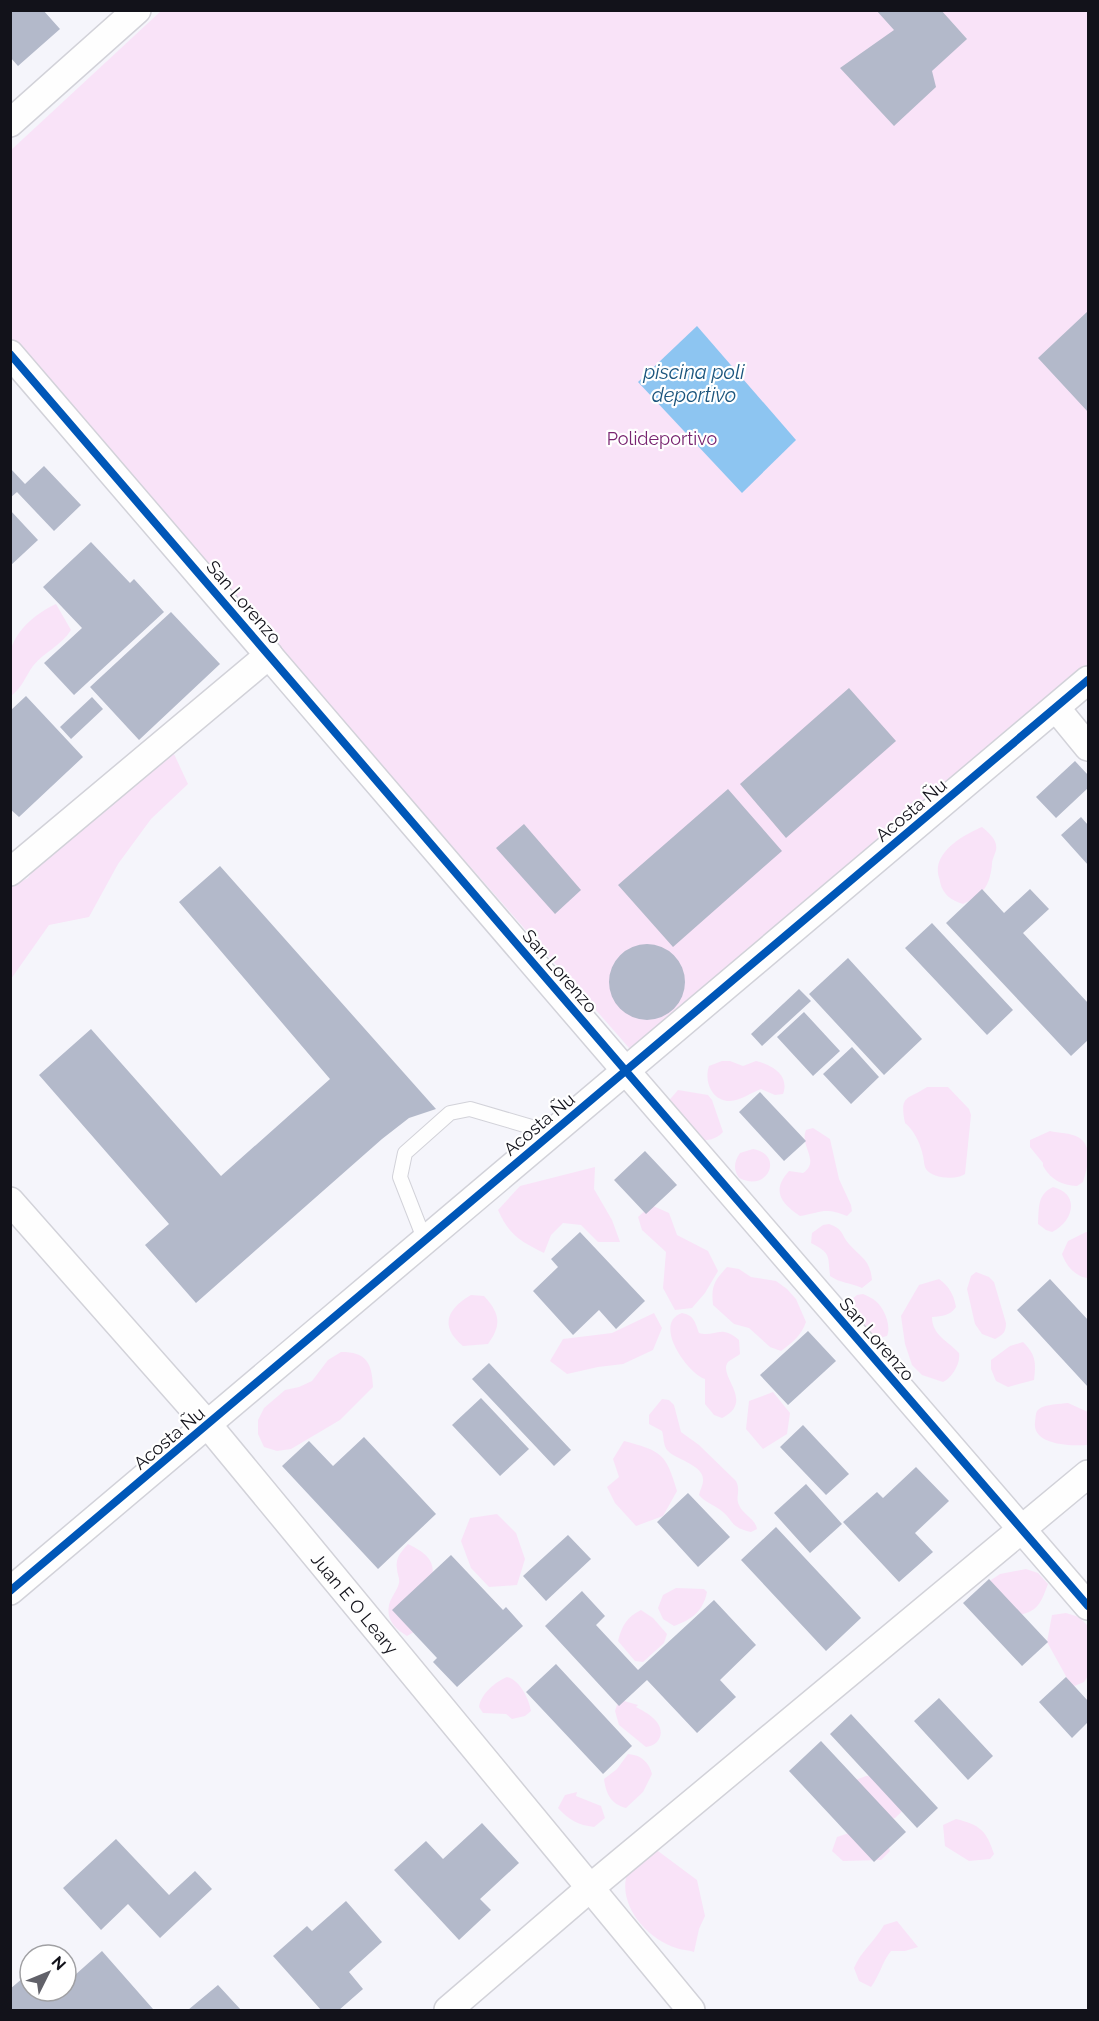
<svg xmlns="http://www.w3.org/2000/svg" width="1099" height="2021" font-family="Raleway,sans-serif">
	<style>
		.green { fill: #f9e3f8 }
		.water { fill: #8dc5f1 }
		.building { fill: #b3b9ca }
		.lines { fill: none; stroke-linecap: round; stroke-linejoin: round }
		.lane-casing { stroke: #d2d2d9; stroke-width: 16 }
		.street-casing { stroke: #d2d2d9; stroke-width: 30 }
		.lane { stroke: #fefefe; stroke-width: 14 }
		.street { stroke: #fefefe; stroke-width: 27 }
		.cycleway-casing { stroke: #fff; stroke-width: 11 }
		.cycleway { stroke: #0057b8; stroke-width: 8 }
		.labels { text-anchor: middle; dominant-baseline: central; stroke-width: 4.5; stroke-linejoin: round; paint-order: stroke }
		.park-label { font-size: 18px; fill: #782470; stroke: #fff }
		.street-label { font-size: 18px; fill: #12121a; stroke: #fff }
		.water-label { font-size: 20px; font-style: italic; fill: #1b557d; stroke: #fff }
	</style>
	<rect width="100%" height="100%" fill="#f5f5fb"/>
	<path class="green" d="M161,11h927v661l-458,377 -220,-251 -18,-17 -381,-438 -1,-192z
		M56,604l15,26c-9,15 -27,22 -38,36 -8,11 -11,22 -22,30 -1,-14 -2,-29 -1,-42 4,-23 26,-41 46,-50z
		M174,754l14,30 -37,35 -33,45 -29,53 -40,8 -38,54v-92l17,-9 10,-15 36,-36 26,-11 21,-34z
		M982,827c7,6 16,13 14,23 -1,5 -4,9 -4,14 -2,22 -9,31 -29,40 -12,-4 -20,-9 -23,-22 0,-3 -2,-6 -2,-9 -3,-22 27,-39 44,-46z
		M722,1061h8l13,5 13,-5c16,4 34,14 27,33l-8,1 -14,-6c-9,3 -21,12 -31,12 -19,0 -26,-21 -21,-35z
		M927,1087h21l21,22 2,6 -6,59c-8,6 -33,5 -39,-5 -2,-3 -2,-9 -3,-13 -2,-11 -9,-26 -18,-33 -6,-29 3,-23 22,-36z
		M678,1090l30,5 4,5 11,32c-8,8 -14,8 -25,9l-33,-36z
		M813,1128l17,11 9,40 12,26 1,6 -5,5c-22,-9 -25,-4 -47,0 -19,-13 -29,-25 -11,-45l14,2c18,-12 -4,-27 3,-43z
		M1050,1131c8,2 21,2 28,6 16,9 9,32 5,45l-6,4c-15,-1 -26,-6 -34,-20v-3l-13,-16v-7z
		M753,1149c31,5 16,44 -14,29 -6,-9 -5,-16 1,-25z
		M595,1167l-1,22 18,31 8,22h-22l-17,-17 -18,-2 -12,12 -7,18c-24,-12 -35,-18 -46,-43l22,-24z
		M1053,1187c28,7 20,35 -1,45l-6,-2 -8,-6c1,-15 -1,-30 15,-37z
		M651,1205l18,8 8,22 31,16 10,20 -13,22 -13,15 -17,2 -12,-22 3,-36 -24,-22 -4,-13z
		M829,1224c15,5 12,11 20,20 12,14 21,15 23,36l-10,8c-11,-5 -22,-5 -32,-12 -2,-20 1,-23 -19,-33l1,-10 11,-8z
		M1086,1232h2v46c-12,-1 -22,-12 -26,-24l6,-13z
		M727,1267l12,2 12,8 25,4 11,8 9,10 10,23c-5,14 -14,21 -25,29l-11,-4 -21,-19 -15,-4 -21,-19c-2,-19 1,-24 14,-38z
		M976,1272l13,5 5,5 12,41c0,9 -3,12 -11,16l-13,-5 -7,-10 -8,-35 4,-13z
		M939,1279c10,7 15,16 17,28 -6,9 -14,9 -24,10 0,18 16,24 27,36 2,10 -7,25 -16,29l-21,-7 -10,-10 -7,-21 -4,-28 18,-31z
		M863,1294c4,2 7,3 10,5 10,6 19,26 14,37l-12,3 -26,-27 3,-13 5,-4z
		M471,1295l13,1c16,17 18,29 4,48l-25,2c-24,-20 -16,-37 8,-51z
		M654,1313l8,15 -9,22 -30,14 -25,3 -31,7 -17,-13 13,-22 49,-6z
		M682,1313c12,2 13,9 17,20 16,5 21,-10 40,7l1,14c-3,3 -9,5 -12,8 -11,14 28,39 -6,56l-8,-3 -9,-11v-25c-18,-6 -53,-56 -23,-66z
		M1023,1342c13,13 13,20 11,38l-26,7 -12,-6 -5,-12v-9l19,-14z
		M341,1352c25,0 31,10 32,35l-33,33 -49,29 -14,2 -13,-4 -6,-13v-14l6,-12 21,-18 14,-3 13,-6 16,-21z
		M773,1392l17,21 -3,21 -24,15 -17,-20 3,-28z
		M662,1399l7,1 5,5 7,27 18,13 37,36c5,10 -1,16 3,24 4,10 16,13 18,24l-6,3c-23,-5 -17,-13 -32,-23 -7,-5 -14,-7 -20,-14 1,-5 4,-10 4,-14 2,-16 -29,-22 -36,-31 -4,-5 -3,-13 -5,-19l-13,-7v-9z
		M1068,1403l20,9v33c-15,1 -56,1 -53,-23 1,-5 0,-10 4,-13 7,-5 21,-5 29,-6z
		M624,1441c37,10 42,12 53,50l-14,25 -27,10 -21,-23 -8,-16 12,-10 -6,-18z
		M497,1514l19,19 9,26 -8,26 -28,2 -18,-19 -10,-27 9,-23z
		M408,1544c29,14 28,24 20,52 -3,11 -6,22 -9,33l-12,7c-12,-7 -21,-16 -18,-31 2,-8 8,-14 10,-22 1,-5 -2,-9 -2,-14 -2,-11 4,-17 11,-25z
		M1026,1569l12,4 10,11c-7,18 -9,27 -29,31l-31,-33 12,-8z
		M676,1588l28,1 3,3c-4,19 -14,27 -33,34l-11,-7 -5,-11 5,-13z
		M641,1610l12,8 14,16 -3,9 -21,19 -8,-1 -17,-20c4,-16 9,-24 23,-31z
		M1066,1613l13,4 9,9v50l-4,6 -12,5 -25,-45 5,-27z
		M507,1677c13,3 22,22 24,34l-6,5 -13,3 -6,-5 -23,-1 -4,-6c2,-13 16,-25 28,-30z
		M624,1701l14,4 -2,2c6,3 13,7 17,11 13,11 9,27 -7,29l-27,-22 -4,-14 2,-6z
		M628,1754c13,1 21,8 24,20l-9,18 -17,16c-15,-4 -20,-14 -22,-29l13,-10z
		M893,1774l22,25 -20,19 -13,4 -29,-41 13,-5z
		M577,1792l-1,4 25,10 4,12 -11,9c-16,-2 -25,-7 -36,-19l7,-13z
		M956,1819c23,6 30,10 38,35l-4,5 -21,2 -24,-15 -2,-21z
		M864,1828l22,11 4,12 -9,9 -38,1 -11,-10 5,-14z
		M658,1851l39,29 8,36 -6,13 -5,23c-6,-2 -12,-2 -18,-4 -28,-9 -56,-40 -50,-70 1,-8 5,-15 8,-22z
		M897,1921l21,26 -13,4h-14c-9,11 -11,24 -20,36l-12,-6 -5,-13c7,-17 21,-27 30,-43z"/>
	<path class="water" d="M697,326l99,114 -54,53 -104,-111z"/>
	<path class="building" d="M10,10h33l17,19 -42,37 -8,-9z
		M876,10h65l26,29 -35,32 4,16 -42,39 -54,-58 54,-38z
		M1088,311v101l-50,-54z
		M44,466l37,39 -27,26 -37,-39 -7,6v-30l15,16z
		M10,510l28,30 -28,26z
		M91,542l39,41 4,-4 30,33 -90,83 -30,-32 38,-35 -39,-41z
		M171,612l49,52 -81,76 -49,-53z
		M849,688l47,53 -110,97 -46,-54z
		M26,696l57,61 -64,60 -9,-8v-98z
		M92,697l11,12 -32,30 -11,-12z
		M1075,761l13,14v13l-32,30 -20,-21z
		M728,789l54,62 -109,96 -55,-62z
		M1081,817l7,8v40l-27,-30z
		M524,824l57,66 -26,24 -59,-66z
		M220,866l216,243 -27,9 -27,21 -186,164 -51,-58 24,-21 -130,-149 52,-46 130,147 109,-97 -151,-177z
		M982,889l22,24 26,-24 19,20 -26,24 65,70v37l-17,16 -125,-133z
		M932,923l81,87 -26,25 -82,-87z
		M609 982a38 38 0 1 1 76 0a38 38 0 1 1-76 0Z
		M848,958l74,81 -38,36 -75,-81z
		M799,989l12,12 -49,45 -11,-12z
		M804,1012l36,39 -27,25 -36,-39z
		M852,1047l27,30 -28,27 -28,-30z
		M760,1092l46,49 -22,20 -45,-49z
		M645,1151l32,34 -31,29 -32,-34z
		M580,1232l65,69 -29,28 -17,-19 -26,25 -40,-44 25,-24 -7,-8z
		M1050,1279l38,41v67l-71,-77z
		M808,1331l28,30 -48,44 -28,-30z
		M489,1363l82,87 -17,16 -82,-87z
		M481,1398l48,51 -29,27 -48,-51z
		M803,1425l46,49 -23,21 -46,-48z
		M364,1437l72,77 -58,55 -96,-103 27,-25 24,25z
		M916,1467l33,34 -34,32 18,19 -34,30 -56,-60 34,-30 6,6z
		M806,1484l36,40 -32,29 -36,-40z
		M688,1493l42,44 -32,30 -41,-45z
		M776,1527l85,91 -35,33 -85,-91z
		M568,1535l23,24 -45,42 -23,-25z
		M451,1555l52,55 3,-3 17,19 -66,61 -24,-25 4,-4 -45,-48z
		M989,1579l59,63 -26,24 -59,-63z
		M582,1591l23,25 -9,9 42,45 76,-70 42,45 -36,35 16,17 -39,36 -50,-53 -28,26 -74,-80z
		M556,1664l76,82 -29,28 -77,-82z
		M1066,1677l22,24v21l-16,16 -33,-36z
		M939,1698l54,58 -25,24 -54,-59z
		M851,1714l87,94 -21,20 -87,-94z
		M821,1741l85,91 -32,30 -85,-91z
		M482,1823l37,40 -39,36 11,11 -32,30 -65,-70 32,-29 17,18z
		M116,1839l53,56 26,-24 17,18 -52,49 -32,-34 -27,26 -38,-42z
		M346,1901l36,41 -33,30 14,17 -24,21h-18l-48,-54 34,-30 5,5z
		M102,1951l51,58 -2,1h-141v-21l20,-17v19h36v-8z
		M218,1985l23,25h-53z"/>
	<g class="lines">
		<defs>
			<path id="lane" d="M425,1241l-25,-64 5,-24 45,-40 20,-4 82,24"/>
			<g id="street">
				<path d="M10,123l127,-113"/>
				<path d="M10,354l615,716 463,536"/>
				<path d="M1056,708l32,39"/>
				<path d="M10,872l259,-217"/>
				<path id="s1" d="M10,1201l198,224 483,585"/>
				<path d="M10,1591l1078,-911"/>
				<path d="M448,2010l142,-122 498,-414"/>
			</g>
		</defs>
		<use href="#lane" class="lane-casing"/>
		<use href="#street" class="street-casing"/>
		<use href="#lane" class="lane"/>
		<use href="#street" class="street"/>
		<defs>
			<path id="cycleway" d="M10,354l615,716 463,536
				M10,1591l1078,-911"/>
		</defs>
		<use href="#cycleway" class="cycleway-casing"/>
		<use href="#cycleway" class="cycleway"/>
	</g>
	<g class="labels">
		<g class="park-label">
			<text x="662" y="438">Polideportivo</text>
		</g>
		<g class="street-label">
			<text transform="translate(244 602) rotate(49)">San Lorenzo</text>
			<text transform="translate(911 810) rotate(-40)">Acosta Ñu</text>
			<text transform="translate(560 971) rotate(49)">San Lorenzo</text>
			<text transform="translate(539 1124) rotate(-40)">Acosta Ñu</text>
			<text transform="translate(877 1339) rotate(49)">San Lorenzo</text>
			<text transform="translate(169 1438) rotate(-40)">Acosta Ñu</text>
			<text stroke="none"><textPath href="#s1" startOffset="530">Juan E O Leary</textPath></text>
		</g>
		<g class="water-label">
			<text x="694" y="372">piscina poli<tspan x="694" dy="23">deportivo</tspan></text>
		</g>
	</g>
	<rect width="1099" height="2021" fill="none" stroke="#12121a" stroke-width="24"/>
	<g transform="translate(48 1973) rotate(47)"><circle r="28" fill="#ffffff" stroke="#a0a0a3" stroke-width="1.5"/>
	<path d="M0-4.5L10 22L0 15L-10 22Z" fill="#616169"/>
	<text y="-9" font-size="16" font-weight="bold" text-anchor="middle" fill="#12121a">N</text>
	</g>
</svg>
